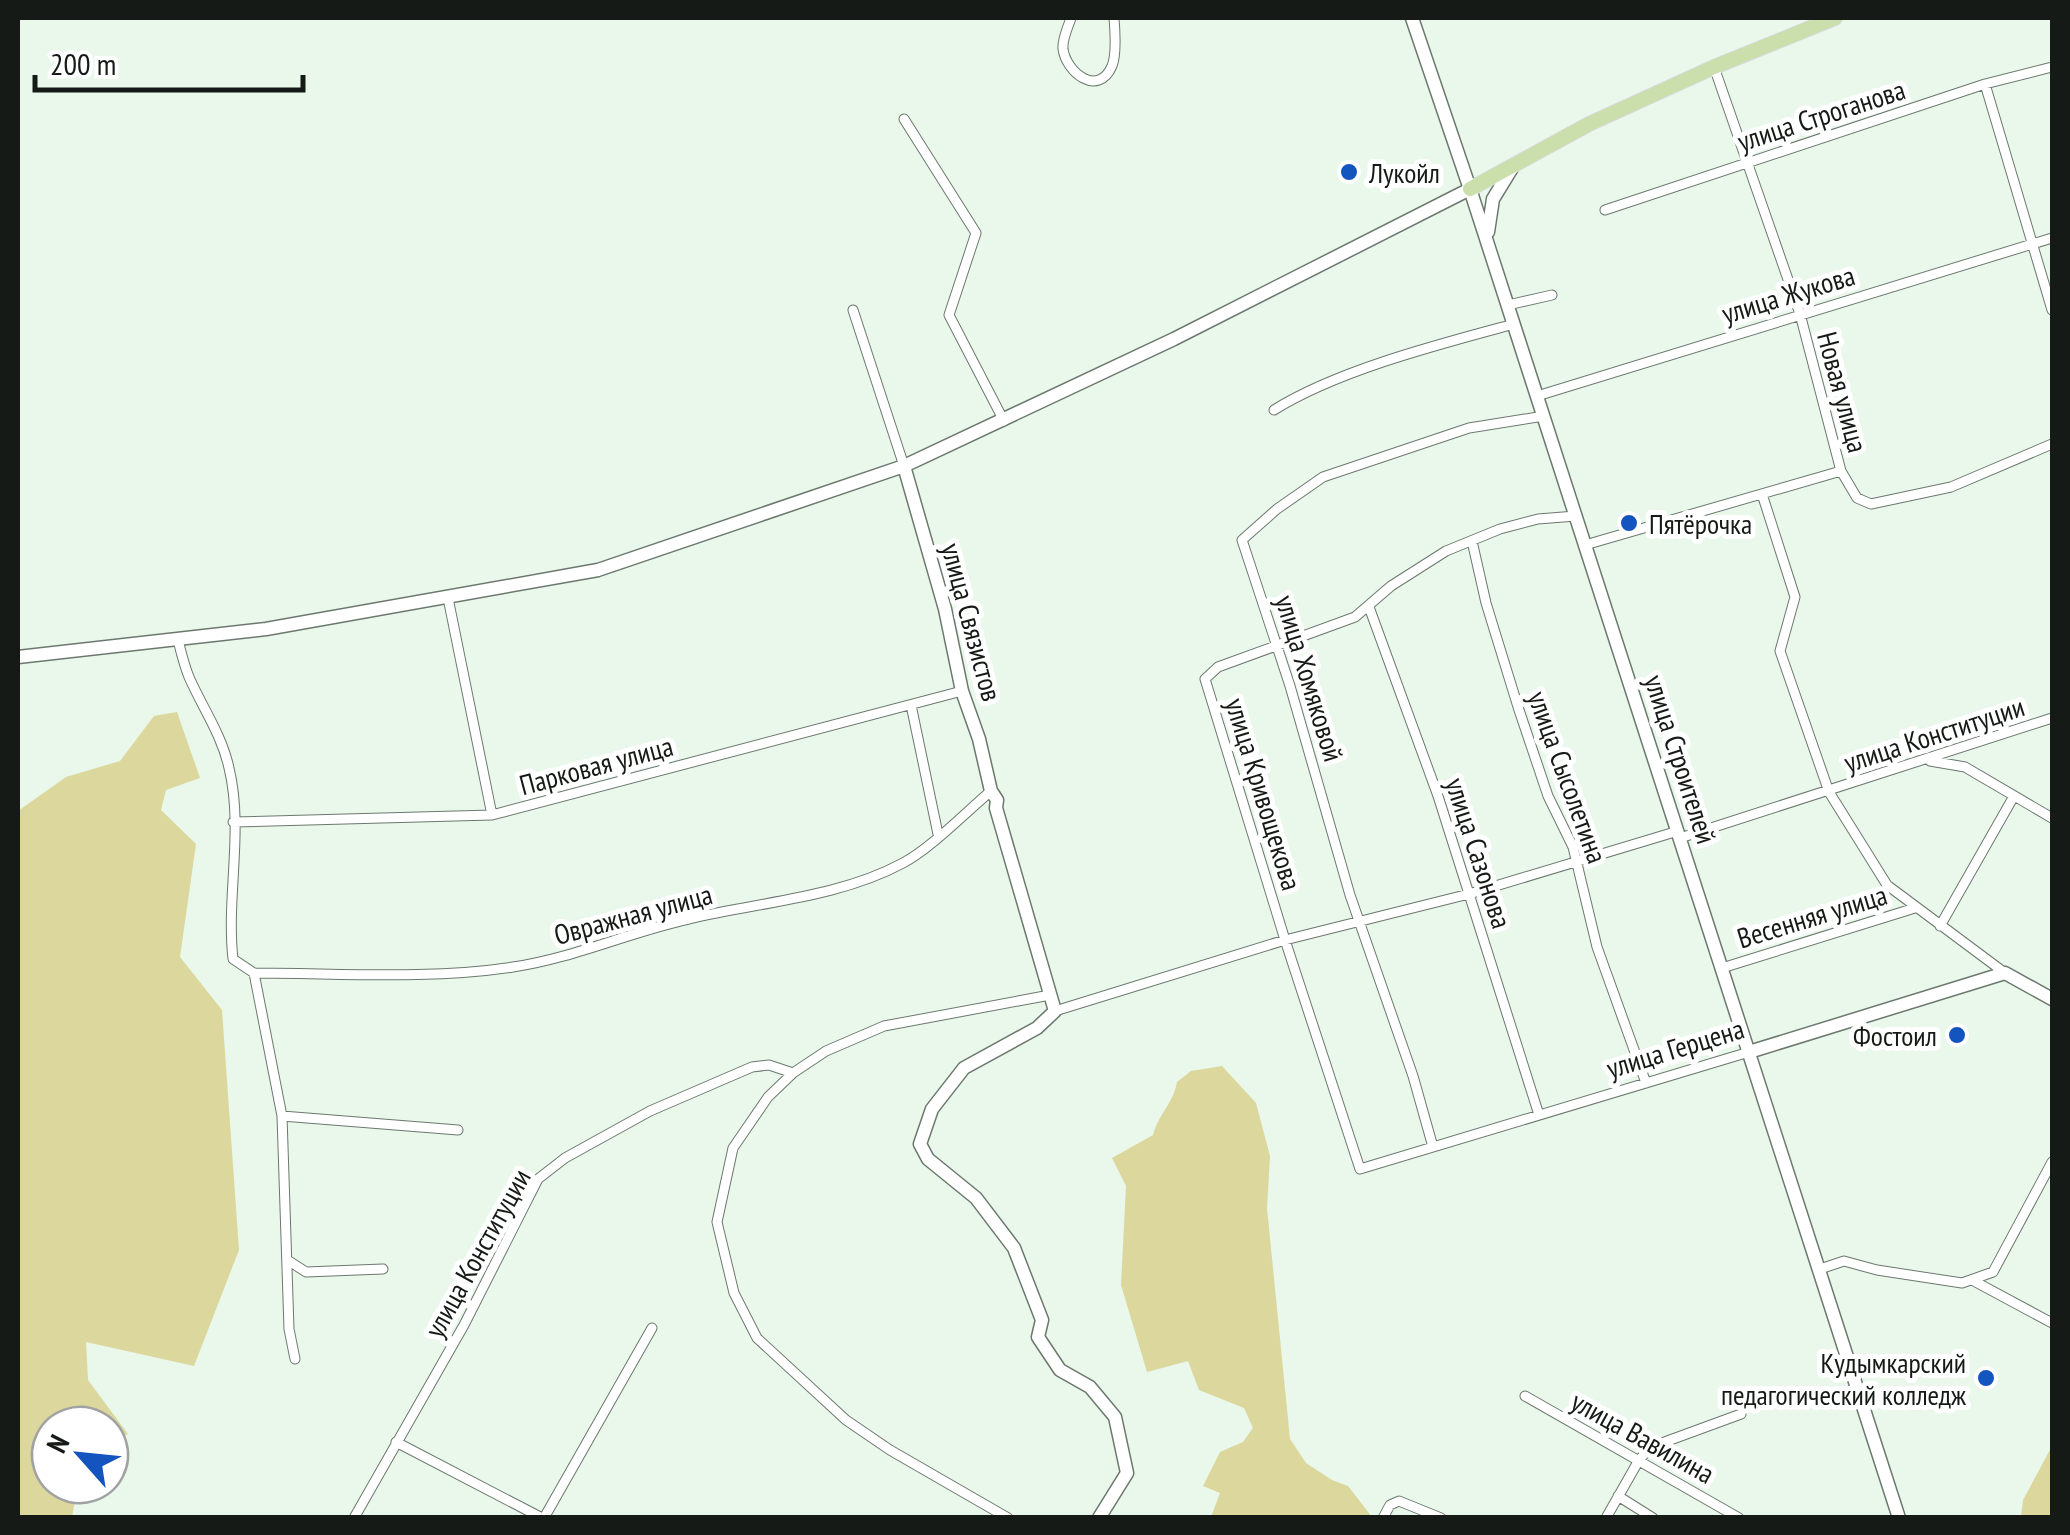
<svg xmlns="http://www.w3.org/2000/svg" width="2070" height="1535" font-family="'PT Sans Narrow',sans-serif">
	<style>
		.green { fill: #dbd79d }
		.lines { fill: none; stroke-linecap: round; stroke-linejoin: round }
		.street-casing { stroke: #6c786e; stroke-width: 11 }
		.secondary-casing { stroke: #6c786e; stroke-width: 15 }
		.primary-casing { stroke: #dadada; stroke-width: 16 }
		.street { stroke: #fff; stroke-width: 9 }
		.secondary { stroke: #fff; stroke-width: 12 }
		.primary { stroke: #cadfac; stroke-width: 14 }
		.poi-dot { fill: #1454bf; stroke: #fff; stroke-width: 4 }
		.labels { text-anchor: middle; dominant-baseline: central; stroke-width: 10; stroke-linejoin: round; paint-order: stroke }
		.street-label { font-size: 28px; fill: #151a16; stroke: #fff }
		.poi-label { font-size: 28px; fill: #151a16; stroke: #fff; text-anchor: start }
	</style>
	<rect width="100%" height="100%" fill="#e9f8eb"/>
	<path class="green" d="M177,712l23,66 -34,12 -5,20 35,34 -16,113 42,53 17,240 -45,116 -108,-24 2,38 40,54 -18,10v-19h-60v60h28l-6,32h-54v-706l48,-34 54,-16 34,-45z
		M1222,1066l34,37 14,53 -3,52 23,231 16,24 26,17 16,6 24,31h-161l9,-24 -17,-7 17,-34 23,-10 10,-14 -9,-20 -45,-18 -11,-29 -41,11 -26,-87 5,-99 -14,-28 41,-23c6,-22 20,-31 24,-53l14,-11z
		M2052,1446v71h-31l2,-17z"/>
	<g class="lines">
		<defs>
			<path id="street" d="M1071,18c-3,9 -9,21 -8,31 3,23 35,49 49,17 5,-12 3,-36 2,-48
				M1714,67l86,247 41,157 16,27 14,6 80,-17 101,-43
				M1985,84l67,226
				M904,119l72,114 -27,82 55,106
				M1605,210l380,-126 67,-17
				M1508,305l44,-10
				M853,310l51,156
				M1537,396l515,-158
				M1274,410c64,-40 166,-66 240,-86
				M1762,494l33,103 -15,54 49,141 58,93 118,88
				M1576,516l-38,3 -38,10 -54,22 -55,35 -36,31 -137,50 -13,12 80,261 75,229 389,-117
				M1472,541l14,62 32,104 30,89 25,51 24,100 49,136
				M1585,545l256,-74
				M448,598l44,217
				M1369,607l69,189 101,319
				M178,640c3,12 6,25 11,37 13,30 33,58 40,91 15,62 -3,128 4,191l21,14 28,143 7,213 6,30
				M911,705l27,129
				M1930,761l35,6 87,51
				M233,822l259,-7 470,-124
				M1680,838l372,-120
				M1940,926l74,-130
				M1722,968l193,-60
				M254,973c85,0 174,7 259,-6 61,-9 116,-35 176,-48 70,-17 149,-21 214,-56 27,-14 63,-51 88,-72
				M1055,1011l230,-71 184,-46 209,-63
				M793,1073l-25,24 -35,51 -16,74 17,71 23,45 89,82 44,30 118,68
				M282,1116l176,14
				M1433,1147l-20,-71 -63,-181 -60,-209 -48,-146 35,-31 46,-32 146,-49 75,-12
				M289,1261l17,11 77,-3
				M1820,1269l24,-8 33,9 85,13 31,-11 59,-110
				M1972,1280l80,43
				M1525,1396l214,122
				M396,1442l146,76
				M1618,1496l35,22
				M354,1518l110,-193 74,-146 27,-21 85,-47 102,-44 17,-2 24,8 33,-22 58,-25 166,-31
				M544,1518l108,-190
				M1383,1518l7,-13 9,-4 42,17
				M1606,1518l33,-58 12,-13 90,-33"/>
			<path id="secondary" d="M1412,18l58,171 429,1329
				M1488,232l5,-33 19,-31
				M904,466l41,143 17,82 17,48 12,52 6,9 -1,8 59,203 -18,17 -73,40 -32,41 -12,35 8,15 48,39 38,50 28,72 -4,17 22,33 30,17 25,30 12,56 -28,45
				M18,657l248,-28 332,-59 306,-104 270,-127 296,-150
				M1749,1052l256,-79 47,26"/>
			<path id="primary" d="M1470,189l119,-65 125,-57 121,-49"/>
		</defs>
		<use href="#street" class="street-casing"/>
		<use href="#secondary" class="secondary-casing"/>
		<use href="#primary" class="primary-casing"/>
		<use href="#street" class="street"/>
		<use href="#secondary" class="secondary"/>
		<use href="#primary" class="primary"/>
	</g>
	<g class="poi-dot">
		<circle cx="1349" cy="172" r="10"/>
		<circle cx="1629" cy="523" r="10"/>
		<circle cx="1957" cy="1035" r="10"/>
		<circle cx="1986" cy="1378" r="10"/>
	</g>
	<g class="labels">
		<g class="street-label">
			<text transform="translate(1821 115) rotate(-18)">улица Строганова</text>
			<text transform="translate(1788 294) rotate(-17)">улица Жукова</text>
			<text transform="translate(1843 392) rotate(75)">Новая улица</text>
			<text transform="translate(972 622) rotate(75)">улица Связистов</text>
			<text transform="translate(1310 678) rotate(73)">улица Хомяковой</text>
			<text transform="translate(1934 734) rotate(-18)">улица Конституции</text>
			<text transform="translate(1681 759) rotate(72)">улица Строителей</text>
			<text transform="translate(596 765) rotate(-15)">Парковая улица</text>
			<text transform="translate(1568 777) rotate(70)">улица Сысолетина</text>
			<text transform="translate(1264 794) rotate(73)">улица Кривощекова</text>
			<text transform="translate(1479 853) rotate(72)">улица Сазонова</text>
			<text transform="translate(633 914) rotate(-15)">Овражная улица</text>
			<text transform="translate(1812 916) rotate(-17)">Весенняя улица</text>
			<text transform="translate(1675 1048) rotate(-17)">улица Герцена</text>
			<text transform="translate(477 1253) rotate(-61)">улица Конституции</text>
			<text transform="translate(1643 1437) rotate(29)">улица Вавилина</text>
		</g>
		<g class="poi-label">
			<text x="1369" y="172">Лукойл</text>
			<text x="1649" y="523">Пятёрочка</text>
			<text x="1937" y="1035" text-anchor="end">Фостоил</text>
			<text x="1966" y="1362" text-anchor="end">Кудымкарский<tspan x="1966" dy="32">педагогический колледж</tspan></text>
		</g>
	</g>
	<rect width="2070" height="1535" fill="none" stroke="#151a16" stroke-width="40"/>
	<g transform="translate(80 1455) rotate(297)"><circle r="48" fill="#ffffff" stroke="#a1a3a2" stroke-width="2.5"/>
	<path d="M0-8L18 38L0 25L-18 38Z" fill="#1454bf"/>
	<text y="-15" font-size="28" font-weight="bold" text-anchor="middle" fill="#151a16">N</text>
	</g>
	<path d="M35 75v15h268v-15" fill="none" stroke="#151a16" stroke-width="5"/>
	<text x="50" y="75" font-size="30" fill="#151a16" stroke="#ffffff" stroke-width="8" paint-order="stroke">200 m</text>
</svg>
